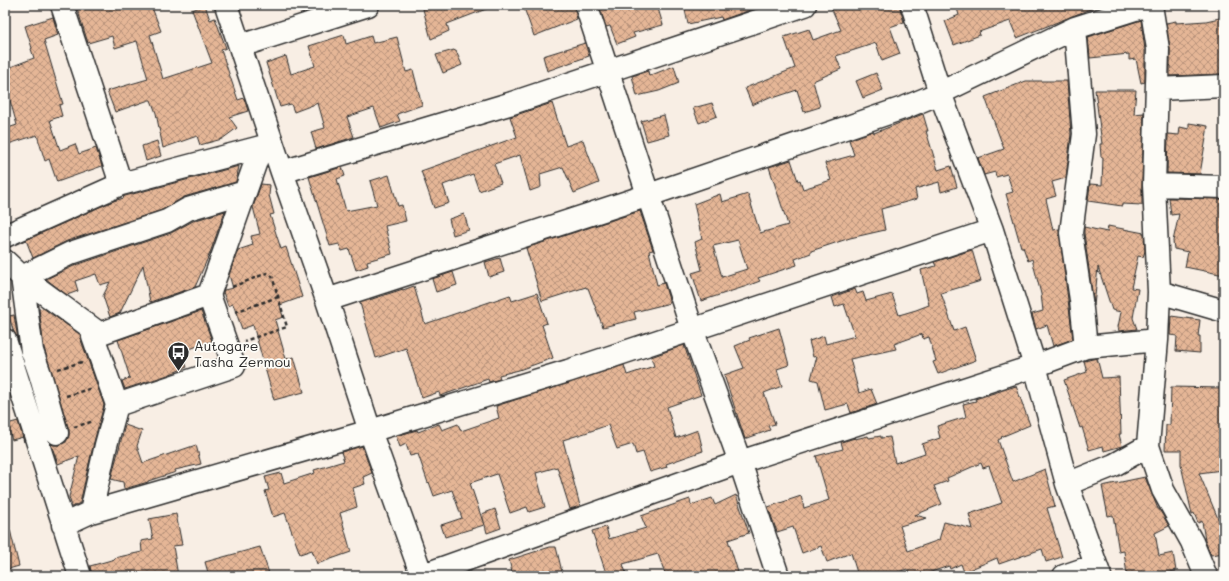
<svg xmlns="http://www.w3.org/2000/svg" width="1229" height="581" font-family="Mali,sans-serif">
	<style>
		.building { fill: url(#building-cross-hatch); stroke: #2b2b2b; fill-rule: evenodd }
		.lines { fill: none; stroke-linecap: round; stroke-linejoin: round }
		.minor-casing { stroke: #2b2b2b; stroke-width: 25 }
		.path { stroke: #2b2b2b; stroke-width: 2.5; stroke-dasharray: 4 3; stroke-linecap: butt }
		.minor { stroke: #fdfcf7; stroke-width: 22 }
		.labels { text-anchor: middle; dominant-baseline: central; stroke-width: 3.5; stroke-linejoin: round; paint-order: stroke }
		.poi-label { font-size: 14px; fill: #2b2b2b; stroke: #fdfcf7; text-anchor: start }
	</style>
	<defs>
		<pattern id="building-cross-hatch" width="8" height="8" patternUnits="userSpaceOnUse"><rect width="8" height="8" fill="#e5b696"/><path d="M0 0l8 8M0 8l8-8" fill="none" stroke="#ba947b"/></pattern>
	</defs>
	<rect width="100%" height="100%" fill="#f8eee4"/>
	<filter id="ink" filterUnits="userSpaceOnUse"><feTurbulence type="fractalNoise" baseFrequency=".025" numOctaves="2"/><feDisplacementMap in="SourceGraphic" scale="8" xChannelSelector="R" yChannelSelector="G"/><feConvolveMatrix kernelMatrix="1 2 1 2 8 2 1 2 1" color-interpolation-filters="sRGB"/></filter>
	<g filter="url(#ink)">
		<path class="building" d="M76,5h75l10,26 -11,4 13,44 49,-16 -20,-53 13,-5 5,15 5,-2 11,30 -5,2 17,50 6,-2 4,13 -19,6 8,11 -15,11 -22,6 -3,-9 -34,12 -7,-35 -5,-13h-2l-34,12 -8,-21 41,-12 -11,-38 -22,7 -3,-12 -24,7z
			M439,5h54l1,1 -47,18 2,7 -18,8 -8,-30z
			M523,5h51l3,14 -43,17z
			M599,5h58l6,20 -30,8 2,4 -18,7 -7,-18 -4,1z
			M684,5h65l1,5 -28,10 -1,-3 -33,7z
			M830,5h69l5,17 -14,5 10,27 -18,7 -6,-18 -40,13 5,13 -28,12 7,26 -16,5 -7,-22 -24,8 -1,-2 -20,9 -7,-17 50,-20 -11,-31 25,-8 4,11 28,-10z
			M956,5h142v1l-81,32 -7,-17 -31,11 1,3 -26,10 -9,-24 14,-6z
			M53,17l5,18 -14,5 19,64 -4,1 3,11 -12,4 10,30 15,-6 4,10 17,-6 6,18 -45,16 -8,-23 -4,2 -8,-26 -32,10v-16l12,-4 -12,-42v-14l29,-11 -3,-9 1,-1 -7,-22z
			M1224,17v57l-54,2v-27l-4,-26 10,-2v2l30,-2z
			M1141,20l4,30v32l-4,1 -5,-24 -7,1v-6l-39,4 -2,-21z
			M344,35l2,9 25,-8 2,7 24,-6 9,35 7,-2 9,35 -25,9 3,7 -19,7 -7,-20 -27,9 7,20 -38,12 -5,-17 14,-4 -7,-25 -24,9 -3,-8 -11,3 -14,-44 20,-7 5,18 24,-8 -6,-20z
			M585,43l4,13 -42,15 -4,-15z
			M454,50l1,1h1l6,14 -19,8 -7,-18z
			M674,66l5,17 -20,8 -22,5 -5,-20 16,-5 1,5z
			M876,73l7,17 -20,8 -7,-17z
			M1026,81h41l4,53 -5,44 -14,4 4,14 -10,3 7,31 6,-1 14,110 -20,7 -6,-21 -11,4 -4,-15 11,-3 -2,-17 -9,-35 -4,2 -5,-14h-2l-15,-53 7,-2 -6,-18 -11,3 -1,-5 -11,3 -6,-17 26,-9 -19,-52z
			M1095,90h41l-2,24 10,-1 -2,72v20l-20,-1v2l-34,-5 2,-17 12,1 1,-28h-2l-1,-13h2z
			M552,103l14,43 17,-6 16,43 -25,10 -11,-26 -23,7 1,13 -11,4 -10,-36 -26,9 7,19 -22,8 -6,-17 -30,11 6,18 -15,5 -13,-37 96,-34 -7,-20z
			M712,103l5,13 -18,7 -6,-15z
			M923,114l5,17h-2l12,39 13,-4 6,21 -16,5 -2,-10 -24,7 2,10 -36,10 4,21 -35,8 -39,13v2l-16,6 2,6 -39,13 2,3 -13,5 -46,15 -9,-28 10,-3 -7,-28 7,-3 -8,-35 26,-10 2,8 26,-8 12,39 28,-8 -19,-58 22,-7 7,21 2,-1 3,9 28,-9 -6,-17 29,-8 -5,-15 24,-9 1,2zM738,240l9,29 -25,8 -9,-31z
			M664,115l5,20 -22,6 -6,-20z
			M1189,123l19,3 -8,48 -33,-1 1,-39 11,1 1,-8 9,2z
			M157,141l4,15 -15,5 -4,-15z
			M239,166l-3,16 -52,15 -22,13 -95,31 -34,17 -7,-18 87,-39 11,-3 -1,-1 2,-1z
			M342,167l3,9 -8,3 9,32 31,-6 -7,-24 19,-6 9,31 4,-1 4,16 -21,5 7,28 -25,7 1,5 -12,4 -7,-21 -7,2 -3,-7 -9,2 -21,-69z
			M261,184l9,1 -1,10 5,19 -4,1 11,34 5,-2 16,50 -22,8 3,12 -8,3 11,39 8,-2 10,35 -30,8 -21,-75 -11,4 -9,-25 -5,2 -5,-14 1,-2 9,-2 -4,-13 9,-25 15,-5 -2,-9 9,-2 -7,-27z
			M1169,198l55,1v76l-39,-8 3,-15 -14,-3 -1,-8 6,-27 -8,1z
			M225,211l-15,42 -15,34 -45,15 -7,-37 -23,48 -10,4 -7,-21 7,-14 -10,3 -4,-11 -21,7 3,10 -11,4 -21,-16 30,-14 95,-32 22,-12z
			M640,211l13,39 -4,1 8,34 7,-2 6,20 -36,9 2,7 -33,8 -15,-39h-2v-1l-44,14 -16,-53z
			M464,214l5,16 -16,5 -4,-16z
			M1108,226l36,7 1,18 -2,6 -5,-1 -7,32 7,1 -5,29 4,11 -18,2 -1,-4 3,-15 -9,-2 -14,-43 -4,39 -10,-73v-6l23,5z
			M972,250l9,31 -40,12 13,38 11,-4 11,33 -38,14 -5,-12 3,-1 -7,-24 -6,2 -1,-5 -28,10 2,5 -46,10 9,34 12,-4 6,15 -26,9 -3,-9 -23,6 -7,-29 -7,-2 6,-23 -4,1 -4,-16 15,-5 2,8 29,-8 -11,-32 -9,3 -3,-10 23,-8 2,5 6,-2 3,9 26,-7 7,21 17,-5 13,-5 -8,-35 15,-4 -2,-4z
			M500,258l4,14 -15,5 -4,-15z
			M453,272l4,13 -21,7 -4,-13z
			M414,286l11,38 85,-29 2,6 25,-8 10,30 -5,2 11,33 -34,12 -20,5 1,4 -11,3 -1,-3 -48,17 -1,-4 -17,6 -16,-50 -30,10 -16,-55 43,-14v1z
			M43,308l38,27v5l23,65 -10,37 -14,61 -8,4 -3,-10 10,-41 -21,8 -7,-20 3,1h6l6,-3 3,-6v-6l-25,-82 -5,-39z
			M201,311l11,30 -31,11 6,15 -19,8 -43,14 -3,-8 8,-3 -12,-38z
			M14,315l4,24 -5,-9 -4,-14z
			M1171,316l29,4 -2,16h2v17l-24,-2 1,-15 -7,-1z
			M779,328l10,37 -12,4 5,17 -18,7 11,31 -7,2 2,4 -25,9 -21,-64 20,-7 -9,-22 15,-6 -1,-2z
			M684,345l17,50 -34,12 9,31 22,-8 5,21 -37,13 1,3 -17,5 -7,-20 -7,2 -3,-10 -16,5 -9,-24 -23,8 -22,7 17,66 -10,3 -13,-42 -21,6 9,34 -16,5 -2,-5 -17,6 -13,-39 -27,9 14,42 -39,12 -4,-12 21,-7 -10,-28 -18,6 -5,-14 -1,1 -10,-29 -8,2 -4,-12 -6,3 -4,-11 21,-6 1,2 21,-8 3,6 16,-6 3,7 38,-13 -3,-12 128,-41 3,10 27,-9 -3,-9z
			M1097,358l5,20 17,-1 2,57h-2l3,12 -18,5 -1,-5 -14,4 -7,-23 -2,1 -16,-48 23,-8 -3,-11z
			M1016,386l14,39 -29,12 1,1 -4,2 15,42 32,-13 10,37 -8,2 15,49 -16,5 -4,-13 -43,15 -2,-6 -33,14 -3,-8 -11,5 -1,-3 -30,10h-9l-3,-7 -21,7h-28l-7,-23 -24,9 -6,-16 -19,7 -9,-26 -16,5 -9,-25 33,-11 3,12 25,-8 -13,-44 27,-7 -2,-7 14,-4v1l13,-3 1,2 12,-2v2l9,-1 5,26 30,-10 -3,-9 18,-6 -3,-12 29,-9 -3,-13 13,-3 -1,-2zM981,463l2,5 6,-2 13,37 -33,11 4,15 -29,-7 -5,18 -31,11 -8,-25 27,-8 -12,-3 27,-11 -8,-18 14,-5 -1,-3z
			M1171,387l51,1 -1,7h3v53h-4l2,22 -23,3 25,60v20l-13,2 -6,-14 -3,-20 -4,2 -4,-10 -2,1 -11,-49v-15h-16l1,-25h4z
			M18,421l6,21 -1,-5 -11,3 -5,-16z
			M125,425l17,6 -5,15 6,17 53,-18 5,19 -26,6 1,2 -28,9v1l-24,7 -1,-7 -12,-3z
			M362,446l10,27 -9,4 2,7 -12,4 4,19 -17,6 11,39 -34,12 -5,-14 -12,4 -15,-41 -12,4 -8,-26 4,-1 -4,-13 16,-4 3,10 31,-10 -1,-3 30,-9 -3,-9z
			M1145,477l13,32h1l10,17 -14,7 4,23 14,-3 3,18 -37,5h-12l-3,-25 -5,1 -6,-37 -5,1 -6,-30z
			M736,495l13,38 -21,7 10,32 -13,4h-59l-8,-22 -35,10 4,12h-20l-15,-45 14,-4 3,12 37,-11 -5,-12 20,-7 29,-10 1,6 21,-7 3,7z
			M495,509l6,19 -14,5 -5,-19z
			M176,514l6,31 -9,1 5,30h-86l-2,-10 25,-7 -1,-1 28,-6 -1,-11 12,-2 -4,-20z
			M10,530l9,36 -14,4v-39z
			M260,547l10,29h-61l-4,-14z
			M550,547h6l7,29h-50l-4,-16z"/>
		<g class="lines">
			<defs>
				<path id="minor" d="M62,5l59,179
					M226,5l56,167 45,128 43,131 52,145
					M586,5l106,324 48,133 38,114
					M912,5l28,88 52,137 43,136 32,118 33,92
					M1075,28l9,106 -13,99 10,67 5,47
					M240,46l128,-41
					M1157,89l67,-3
					M282,172l227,-68 296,-99
					M1154,185l70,2
					M5,236l116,-52 140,-37 10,-4
					M5,261l17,16 78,57
					M1159,292l65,19
					M209,295l-116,41 24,69 117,-39 -25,-71 52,-148
					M327,300l322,-105 257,-88 34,-14 135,-65 73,-23
					M5,340l75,236
					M57,433l-17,-59 -8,-23 -10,-74 49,-24 96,-32 21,-12 57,-17
					M1148,446l15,44 29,52 14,34
					M1067,484l47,-19 34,-19 9,-106 2,-48 -5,-107 4,-136 -7,-44
					M91,512l15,-67 11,-40
					M63,525l28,-13 279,-81 198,-60 424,-141
					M420,576l320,-114 295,-96 51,-19 71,-7
					M1064,576l32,-11"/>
			</defs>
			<use href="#minor" class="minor-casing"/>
			<path class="path" d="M232,287l35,-14 5,3 15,51 -43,14
				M235,312l43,-15
				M58,369l24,-7
				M66,396l26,-8
				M74,427l20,-6"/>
			<use href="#minor" class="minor"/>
		</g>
	</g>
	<defs>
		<symbol id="bus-pin" viewBox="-11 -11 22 30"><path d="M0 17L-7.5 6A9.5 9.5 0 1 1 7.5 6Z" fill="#2b2b2b" stroke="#fdfcf7"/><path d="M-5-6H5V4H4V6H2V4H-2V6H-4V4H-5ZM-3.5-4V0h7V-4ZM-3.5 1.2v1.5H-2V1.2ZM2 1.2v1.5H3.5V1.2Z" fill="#fff"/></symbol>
	</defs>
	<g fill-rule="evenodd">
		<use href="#bus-pin" x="166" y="340" width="25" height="34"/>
	</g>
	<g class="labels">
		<g class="poi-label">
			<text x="194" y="345">Autogare<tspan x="194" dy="16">Tasha Zermou</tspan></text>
		</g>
	</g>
	<rect width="1229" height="581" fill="none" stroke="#fdfcf7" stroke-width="20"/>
	<rect x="10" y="10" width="1209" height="561" fill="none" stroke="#2b2b2b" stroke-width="1.5" filter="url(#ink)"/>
</svg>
